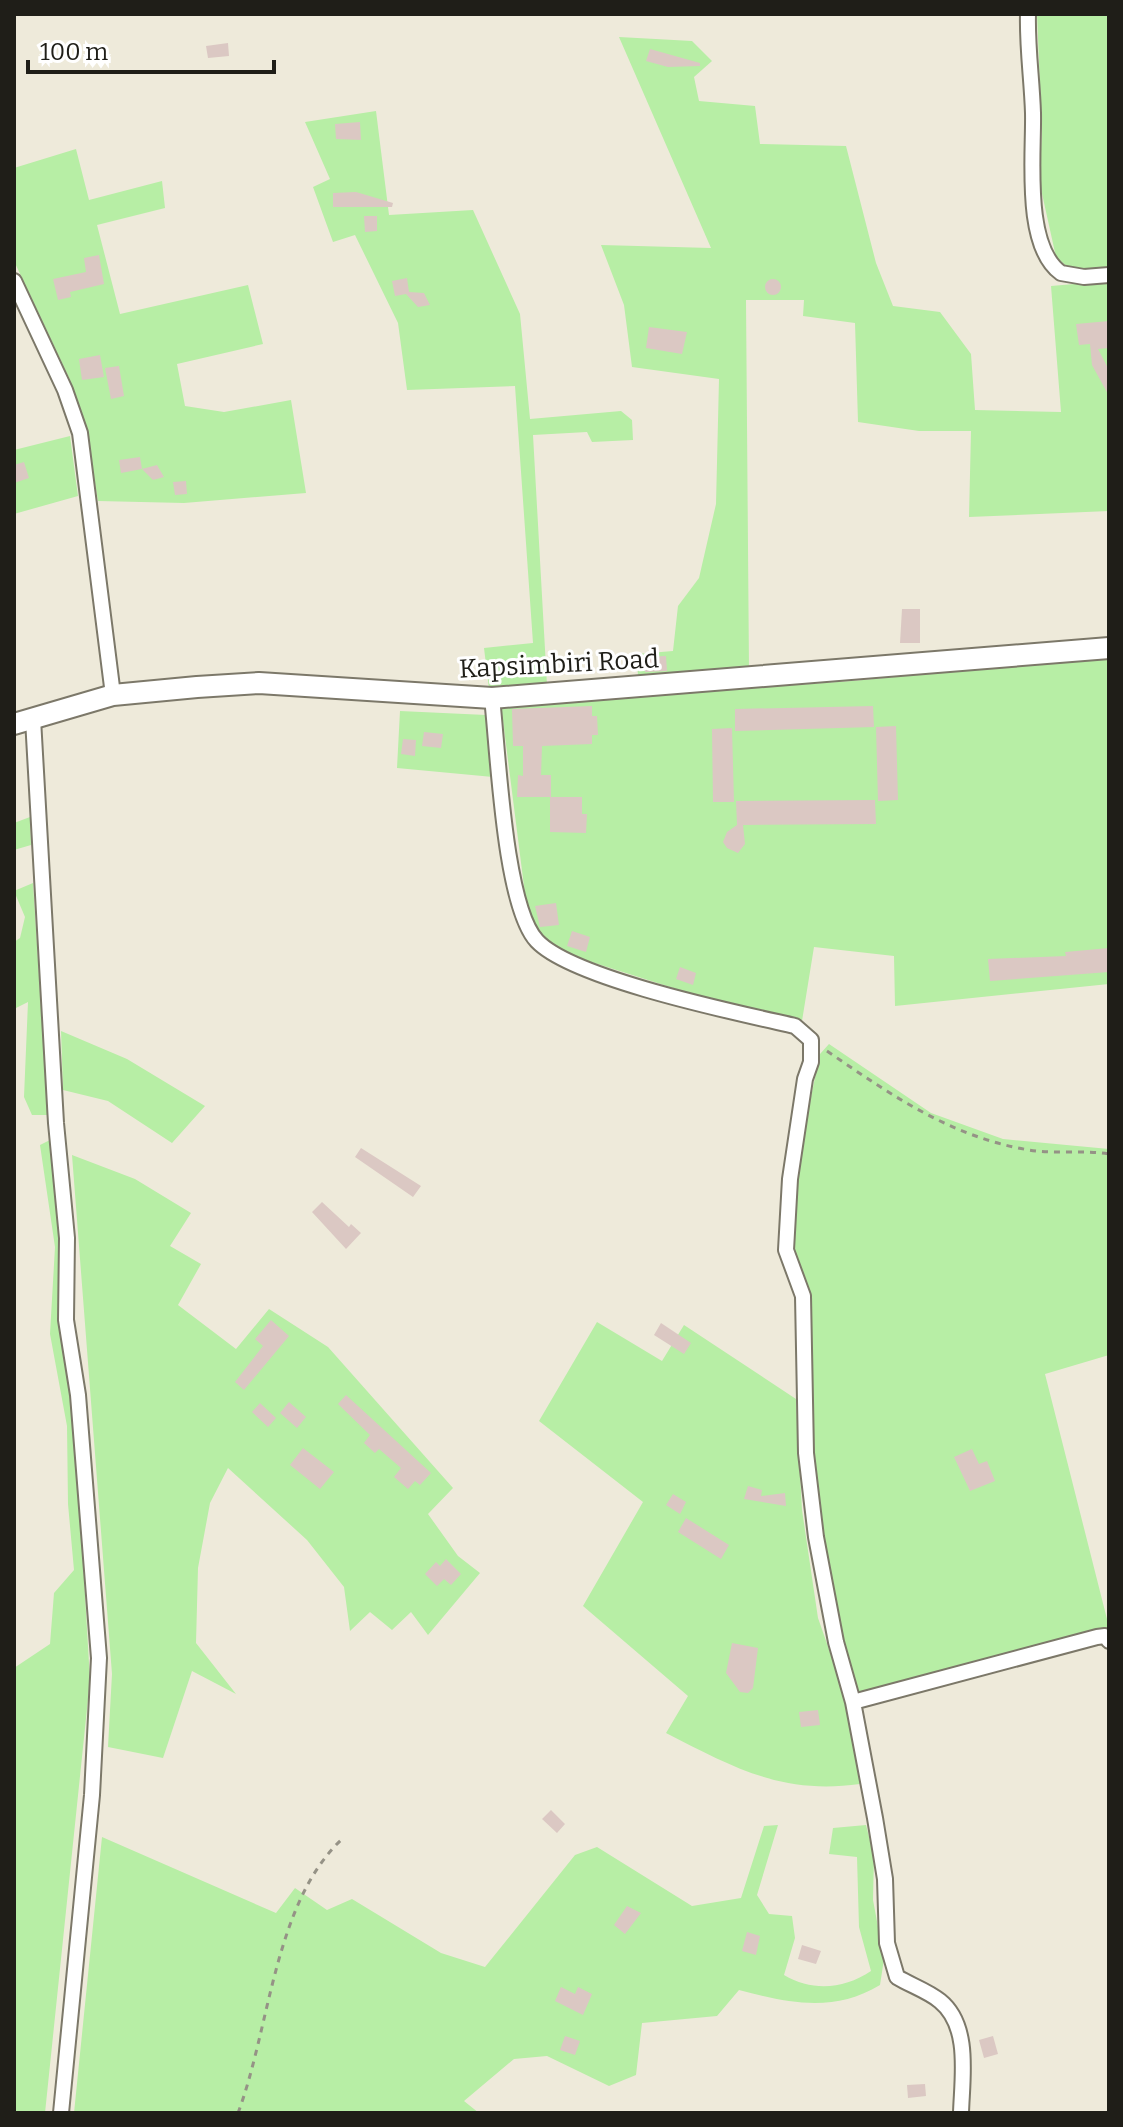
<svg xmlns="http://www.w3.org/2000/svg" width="1123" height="2127" font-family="Bitter,serif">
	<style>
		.green { fill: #b7eea5 }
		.building { fill: #dbc8c3 }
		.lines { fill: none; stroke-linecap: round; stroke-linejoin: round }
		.street-casing { stroke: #7c7869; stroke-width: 18 }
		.secondary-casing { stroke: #7c7869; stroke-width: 24 }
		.path { stroke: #959286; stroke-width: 3; stroke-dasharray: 6 6; stroke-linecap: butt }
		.street { stroke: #fff; stroke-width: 14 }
		.secondary { stroke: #fff; stroke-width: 20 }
		.labels { text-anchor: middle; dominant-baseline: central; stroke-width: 6; stroke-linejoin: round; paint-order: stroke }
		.street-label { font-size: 26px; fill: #1f1e18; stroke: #fff }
	</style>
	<rect width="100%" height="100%" fill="#eeeada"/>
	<path class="green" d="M1037,14h72v255l-38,1 -15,-13 -17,-77 3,-46z
		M619,37l73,4 20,20 -18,16 5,24 56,5 5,38 86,2 30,117 17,43 47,6 31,42 4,56 86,2 -10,-126 58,-5v230l-140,6 2,-86h-52l-61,-9 -3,-99 -52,-7 1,-16h-58l3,370 -111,7 -1,-23 36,-3 5,-45 21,-28 17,-74 3,-125 -87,-12 -8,-62 -23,-60 110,3z
		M376,111l13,104 84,-5 47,104 10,105 91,-8 11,9 1,20 -41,2 -5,-10 -54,3 14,250 -58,4 -5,-41 49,-5 -18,-257 -108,4 -9,-67 -43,-88 -22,7 -20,-55 17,-8 -25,-57z
		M76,149l13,51 73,-19 3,27 -68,17 23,89 128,-29 15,59 -86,20 8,42 39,6 67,-12 15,93 -122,10 -86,-2 -13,-78 -15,-43 -56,-119v-93z
		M70,436l8,60 -64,18v-64z
		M1109,657v327l-214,22 -1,-50 -80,-9 -12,74 -88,-20 -129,-41 -35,-16 -16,-16 -8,-26 -25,-197 351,-24z
		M400,711l86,4 7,62 -96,-9z
		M30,817l1,28 -17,5v-27z
		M33,883l15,232h-16l-8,-18 4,-95 -14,7v-67l6,-4 5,-21 -11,-26z
		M61,1031l66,28 78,47 -33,37 -64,-42 -45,-11z
		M829,1044l102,69 72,26 106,10v206l-64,19 64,253 -251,66 -17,-58 -25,-143 -8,-207 -16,-39 8,-97 20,-95z
		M50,1140l13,98 -3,90 13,62 17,290 -45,433h-31v-445l36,-24 4,-51 20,-23 -6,-66 -1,-78 -17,-92 5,-87 -15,-102z
		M72,1155l63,24 56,34 -21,33 31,18 -23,41 58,44 33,-40 59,38 125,141 -25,26 30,42 22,17 -52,62 -17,-23 -19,18 -22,-18 -20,19 -6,-44 -37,-47 -79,-72 -18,35 -12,65 -2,75 40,51 -44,-23 -29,87 -55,-11 4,-73z
		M597,1322l65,39 22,-36 112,74 6,111 16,108 27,77 15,89c-79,11 -127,-17 -194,-51l22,-37 -105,-90 60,-104 -104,-81z
		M778,1825l-21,70 12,19 23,2 3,22 -11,37c29,17 60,14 87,-4l-12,-44 -2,-70 -28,-3 4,-26 33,-3 8,31 -1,44 11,59 -4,26c-46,28 -91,18 -141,5l-22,26 -75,7 -6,52 -27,11 -62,-30 -33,3 -50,42 15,12h-405l28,-276 174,76 19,-25 32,22 25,-11 89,54 44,14 90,-112 22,-8 95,59 49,-8 23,-72z"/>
	<path class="building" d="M228,43l1,13 -21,2 -2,-12z
		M650,49l50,14v3l-32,1 -22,-6z
		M360,122l1,18 -25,-1 -1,-15z
		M356,192l37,11 -1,4h-59v-14z
		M364,216h13v15l-12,1z
		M99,255l5,29 -34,8 1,5 -13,3 -5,-21 33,-7 -2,-14z
		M407,278l2,14 15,1 6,12 -12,2 -12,-13 -11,2 -3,-15z
		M765 287a8 8 0 1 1 16 0a8 8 0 1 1-16 0Z
		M1109,321v27l-11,1 11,21v26l-17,-31 -2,-21 -11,1 -3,-21z
		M649,327l38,5 -5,22 -36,-6z
		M100,355l4,22 -22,3 -3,-21z
		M119,366l5,30 -13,3 -6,-31z
		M140,457l2,12 15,-4 7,12 -11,3 -11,-11 -21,4 -2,-13z
		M24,462l5,16 -15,5v-18z
		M186,481l1,13 -12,1 -2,-13z
		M902,609h18v34h-20z
		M666,656l1,15 -22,1v-15z
		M516,661h16l1,16h-17z
		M592,706v10h5l1,19h-6v9l-50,2 -1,29h10v22h31v17h5l-1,19 -36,-1v-35h-33l1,-22 5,1v-30h-10l-1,-37z
		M873,706l1,21 -139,4v-22z
		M896,726l2,74 -20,1 -2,-74z
		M732,728l2,74h-21l-1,-73z
		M424,732l19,2 -2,14 -19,-2z
		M403,739l13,1 -1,16 -14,-2z
		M875,800l1,24 -133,1 2,19 -7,9 -11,-5 -4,-6 4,-10 10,-7 -1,-24z
		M556,903l3,22 -19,2 -5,-21z
		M572,931l18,6 -4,15 -19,-6z
		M1109,948v24l-119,9 -2,-22 78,-3 -1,-4z
		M680,967l16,6 -3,12 -17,-6z
		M361,1148l60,38 -8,11 -58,-40z
		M322,1202l27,25 2,-3 10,9 -15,16 -34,-37z
		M271,1320l18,16 -45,54 -9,-8 28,-36 -8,-7z
		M661,1323l30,20 -7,11 -30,-19z
		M346,1395l85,78 -11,12 -5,-4 -7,8 -14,-12 7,-9 -22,-19 -4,4 -11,-10 6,-8 -32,-31z
		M289,1402l17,15 -9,11 -17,-15z
		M260,1403l16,15 -8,9 -16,-15z
		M303,1448l31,24 -14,17 -30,-24z
		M972,1449l7,15 8,-3 8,20 -25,10 -16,-34z
		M748,1486l14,4 -1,6 24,-3 1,13 -42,-7z
		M673,1494l13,8 -6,12 -14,-9z
		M686,1518l43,27 -8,14 -43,-27z
		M446,1559l15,15 -10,11 -7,-6 -7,7 -12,-12 11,-12 4,4z
		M732,1643l26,5 -5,40 -5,5 -8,-1 -14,-19z
		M818,1710l2,15 -19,2 -2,-15z
		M551,1810l14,14 -8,9 -15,-14z
		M627,1906l14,7 -16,21 -11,-9z
		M747,1932l13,4 -4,19 -14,-4z
		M802,1945l19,6 -5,13 -18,-5z
		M561,1987l14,7 3,-7 14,7 -9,21 -28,-14z
		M565,2036l15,5 -5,14 -15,-5z
		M993,2036l5,18 -14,4 -5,-18z
		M925,2084l1,12 -18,2 -1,-13z"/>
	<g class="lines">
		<defs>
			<path id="street" d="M1028,14c-1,33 4,66 5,99 1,41 -10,133 28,160l23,4 25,-2
				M14,281l51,109 15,43 33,262
				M492,698c6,51 12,208 45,243 36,38 201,72 258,85l16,14v22l-6,17 -15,100 -4,71 17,46 3,157 10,84 20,105 17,60 22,116 10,61 2,64 10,34c13,8 31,14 43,24 31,25 22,77 21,112
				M33,719l23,404 11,115 -1,82 12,75 21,263 -7,137 -31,318
				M853,1702l244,-65 8,-1 4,5"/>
			<path id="secondary" d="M14,724l99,-29 84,-8 62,-4 233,15 617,-50"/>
		</defs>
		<use href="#street" class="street-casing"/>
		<use href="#secondary" class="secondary-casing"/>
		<path class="path" d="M827,1051c64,44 124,86 202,99 26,4 54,0 80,4
			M238,2113c32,-85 36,-209 103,-273"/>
		<use href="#street" class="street"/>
		<use href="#secondary" class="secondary"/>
	</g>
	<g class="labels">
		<g class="street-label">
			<text transform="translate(559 664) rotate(-3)">Kapsimbiri Road</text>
		</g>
	</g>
	<rect width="1123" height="2127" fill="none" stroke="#1f1e18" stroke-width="32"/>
	<path d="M28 60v12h246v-12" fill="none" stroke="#1f1e18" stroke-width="4"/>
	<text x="40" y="60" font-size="24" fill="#1f1e18" stroke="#ffffff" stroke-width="6" paint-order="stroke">100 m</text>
</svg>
